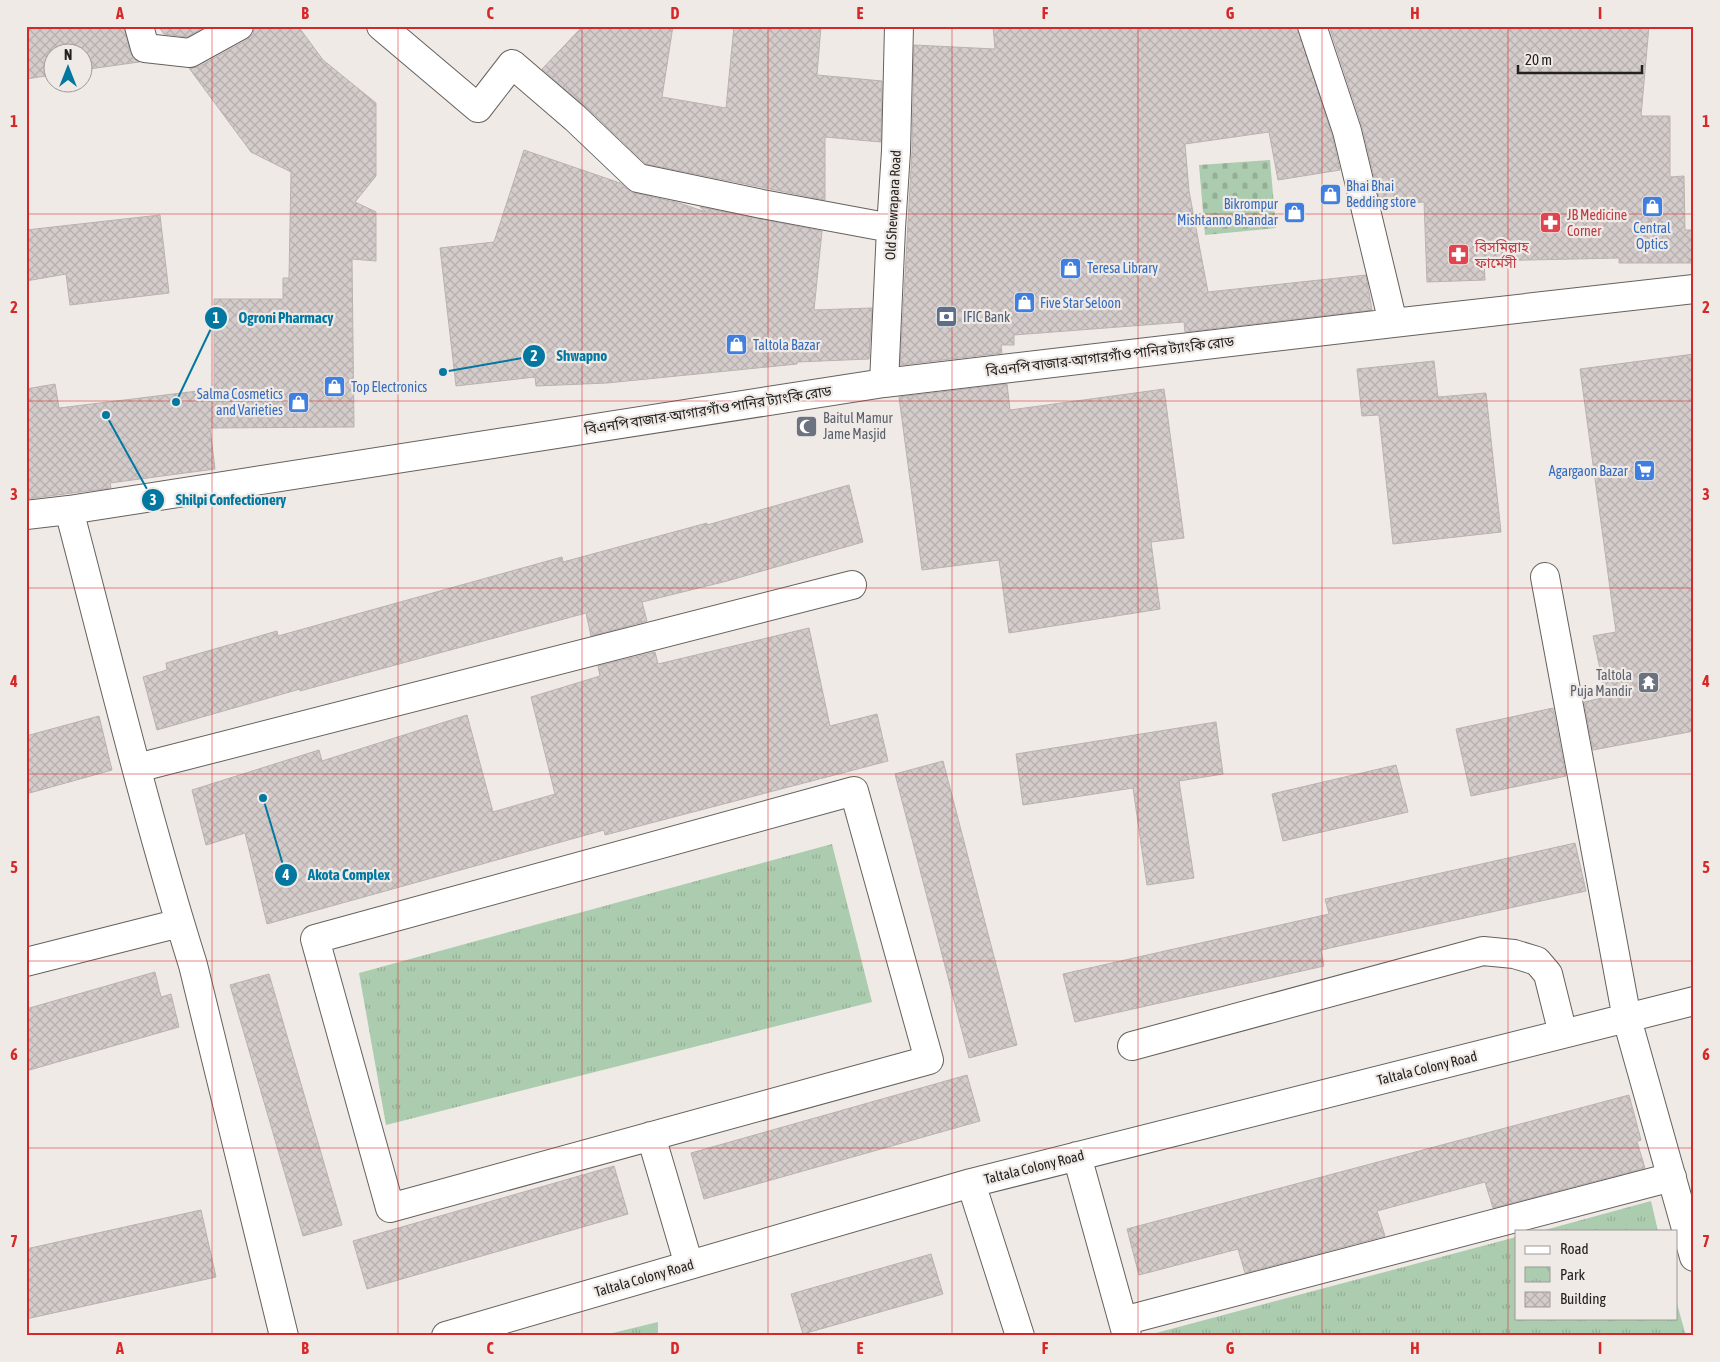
<svg xmlns="http://www.w3.org/2000/svg" width="1720" height="1362" font-family="'Asap Condensed','Noto Sans Bengali',sans-serif">
	<style>
		.cemetery { fill: url(#cemetery-stones) }
		.park { fill: url(#park-tufts) }
		.building { fill: url(#building-cross-hatch); stroke: #bab2b0 }
		.lines { fill: none; stroke-linecap: round; stroke-linejoin: round }
		.minor-casing { stroke: #66615d; stroke-width: 30 }
		.minor { stroke: #fff; stroke-width: 28 }
		.grid { fill: none; stroke: #d62828; stroke-width: 1; stroke-opacity: 0.55 }
		.labels { text-anchor: middle; dominant-baseline: central; stroke-width: 4.5; stroke-linejoin: round; paint-order: stroke }
		.shop-label { font-size: 14px; fill: #366cbe; stroke: #f0eae6; text-anchor: start }
		.street-label { font-size: 14px; fill: #232120; stroke: #f0eae6 }
		.health-label { font-size: 14px; fill: #be3a42; stroke: #f0eae6; text-anchor: start }
		.service-label { font-size: 14px; fill: #4e5e75; stroke: #f0eae6; text-anchor: start }
		.worship-label { font-size: 14px; fill: #5b616d; stroke: #f0eae6; text-anchor: start }
		.leader { fill: none; stroke: #0278a1; stroke-width: 2 }
		.callout-dot { fill: #0278a1; stroke: #f0eae6; stroke-width: 2 }
		.mark-label { font-size: 15px; text-anchor: middle; font-weight: bold; fill: #fff }
		.callout-label { font-size: 15px; text-anchor: middle; font-weight: bold; fill: #0278a1; stroke: #f0eae6; stroke-width: 4.5; stroke-linejoin: round; paint-order: stroke }
		.neatline { fill: none; stroke: #d62828; stroke-width: 2 }
		.grid-label { font-size: 16px; text-anchor: middle; font-weight: bold; fill: #d62828 }
	</style>
	<defs>
		<pattern id="cemetery-stones" width="16" height="16" patternUnits="userSpaceOnUse" patternTransform="scale(1.25)"><rect width="16" height="16" fill="#acccaf"/><path d="M2 7V4a2 2 0 0 1 4 0v3zM10 15v-3a2 2 0 0 1 4 0v3z" fill="#94af96"/></pattern>
		<pattern id="park-tufts" width="24" height="20" patternUnits="userSpaceOnUse" patternTransform="scale(1.25)"><rect width="24" height="20" fill="#acccaf"/><path d="M3 7l-1-3M5 7V3M7 7l1-3M15 17l-1-3M17 17v-4M19 17l1-3" fill="none" stroke="#94af96"/></pattern>
		<pattern id="building-cross-hatch" width="8" height="8" patternUnits="userSpaceOnUse" patternTransform="scale(1.25)"><rect width="8" height="8" fill="#d4ccca"/><path d="M0 0l8 8M0 8l8-8" fill="none" stroke="#b6afad"/></pattern>
	</defs>
	<rect width="100%" height="100%" fill="#f0eae6"/>
	<path class="cemetery" d="M1270,160l6,68 -71,7 -6,-70z"/>
	<path class="park" d="M832,844l40,158 -486,123 -27,-152z
		M1651,1201l7,30h-117z
		M1516,1237v81h160v-18l10,36h-529l-1,-3z
		M658,1322v14h-58z"/>
	<path class="building" d="M26,26h98l6,26 4,7 5,3 -57,8v-18h-30v23l-26,4z
		M158,26h48l-19,11 -23,-3z
		M255,26h43l25,34 53,43v73l-21,26 21,10v49l-24,-2 2,168 -144,1 5,41 -105,14 1,5 -85,11v-110l29,-5 4,24 155,-19v-90h69v-21h6l2,-106 -40,-20 -62,-84 9,-1 49,-27 6,-6z
		M583,26h90l-11,71 64,11 8,-82h87l-4,49 65,6 -1,61 -56,-5v63l-179,-36 -60,-57 -44,-38z
		M993,26h304l35,109 8,35 -62,10 -9,-48 -84,12 4,47 19,101 158,-17 6,35 -187,22 -1,-10 -170,13v10h-13l1,8 -102,12 12,-214 2,-106 81,4z
		M1329,26h320l-8,90h29v61l14,-1 1,54h9v33h-75v-5l-135,3 1,19 -58,2 -3,-80 -43,4 -19,-80z
		M524,150l96,33 7,6 8,4 44,10 27,9 -6,-5 122,24 -8,79 58,-2 -3,51 -72,3v2l-190,19 -71,3 -1,-9 -79,9 -16,-138 54,-6z
		M160,215l9,78 -99,12 -4,-31 -40,7v-51z
		M1694,354v377l-101,19 -9,-48 22,-5 -13,-61 23,-4 -36,-263z
		M1434,361l4,36 48,-4 15,139 -108,12 -14,-129 -17,1 -5,-47z
		M1007,384l3,26 154,-21 20,149 -33,4 9,67 -151,24 -10,-73 -77,10 -23,-173z
		M849,485l14,57 -136,39 -85,21 5,19 -56,15 -5,-23 -286,78v-2l-143,41 -14,-53 24,-7 -1,-7 111,-32 1,5 284,-79 1,5 144,-39v2z
		M809,628l21,98 47,-12 11,47 -283,74 -1,-5 -337,94 -22,-91 -39,12 -14,-55 127,-40 3,11 145,-46 26,97 62,-18 -24,-97 69,-21 -2,-10 57,-14 3,12z
		M1553,708l13,68 -95,20 -15,-67z
		M99,716l13,54 -86,24v-58z
		M1216,722l7,52 -44,7 15,97 -47,7 -14,-97 -110,17 -7,-51z
		M943,761l74,284 -48,13 -74,-284z
		M1396,765l12,47 -125,29 -11,-47z
		M1575,843l11,48 -265,59 3,16 -249,56 -12,-48 266,-60 -4,-15z
		M155,972l6,25 10,-3 8,33 -153,44v-62z
		M269,974l73,251 -39,11 -73,-251z
		M967,1075l13,46 -276,78 -13,-46z
		M1629,1095l12,45 -4,2 8,26 -152,40 -8,-26 -108,29 8,25 -140,37 -7,-24 -99,26 -12,-46z
		M614,1166l14,48 -261,75 -14,-48z
		M201,1210l15,67 -190,42v-70z
		M931,1254l12,40 -140,40 -12,-40z"/>
	<g class="lines">
		<defs>
			<path id="minor" d="M139,26l6,22 45,5 49,-27
				M381,26l97,82 34,-44 63,54 63,60 124,26 129,24
				M1312,26l35,105 46,192
				M884,383l7,-155 5,-77 3,-125
				M69,510c40,152 77,305 124,455l91,371
				M26,515l43,-5 815,-127 509,-60 301,-34
				M1545,577l82,442 67,238
				M137,768l715,-183
				M854,791l75,269 -539,148 -75,-269z
				M26,962l154,-39
				M1132,1046l351,-95 31,3 23,7 11,13 15,60
				M651,1136l38,129
				M1077,1156l50,180
				M971,1183l49,153
				M1123,1321l549,-144
				M446,1336l525,-153 723,-182"/>
		</defs>
		<use href="#minor" class="minor-casing"/>
		<use href="#minor" class="minor"/>
	</g>
	<path class="grid" d="M212,26v1310M398,26v1310M582,26v1310M768,26v1310M952,26v1310M1138,26v1310M1322,26v1310M1508,26v1310M26,214h1668M26,401h1668M26,588h1668M26,774h1668M26,961h1668M26,1148h1668"/>
	<defs>
		<symbol id="shop-square" viewBox="-11 -11 22 22"><rect x="-9" y="-9" width="18" height="18" rx="4" fill="#3f7fe0" stroke="#f0eae6"/><path d="M-5-2.5h2.3a2.7 3.5 0 0 1 5.4 0H5L5.5 6h-11ZM-1.5-2.5h3a1.5 2.3 0 0 0-3 0Z" fill="#fff"/></symbol>
		<symbol id="pharmacy-square" viewBox="-11 -11 22 22"><rect x="-9" y="-9" width="18" height="18" rx="4" fill="#e0444e" stroke="#f0eae6"/><path d="M-2-6h4v4h4v4h-4v4h-4v-4h-4v-4h4Z" fill="#fff"/></symbol>
		<symbol id="bank-square" viewBox="-11 -11 22 22"><rect x="-9" y="-9" width="18" height="18" rx="4" fill="#5c6f8a" stroke="#f0eae6"/><path d="M-6-4H6V4H-6ZM0-2.3a2.3 2.3 0 1 0 0 4.6a2.3 2.3 0 1 0 0-4.6Z" fill="#fff"/></symbol>
		<symbol id="mosque-square" viewBox="-11 -11 22 22"><rect x="-9" y="-9" width="18" height="18" rx="4" fill="#6b7280" stroke="#f0eae6"/><path d="M3.5-4.9A6 6 0 1 0 3.5 4.9A5 5 0 1 1 3.5-4.9Z" fill="#fff"/></symbol>
		<symbol id="supermarket-square" viewBox="-11 -11 22 22"><rect x="-9" y="-9" width="18" height="18" rx="4" fill="#3f7fe0" stroke="#f0eae6"/><path d="M-6-5.5h2.5l.6 2H6L4.5 2H-2.5L-4.4-4H-6ZM-1.5 3.2a1.3 1.3 0 1 0 .1 0ZM3 3.2a1.3 1.3 0 1 0 .1 0Z" fill="#fff"/></symbol>
		<symbol id="temple-square" viewBox="-11 -11 22 22"><rect x="-9" y="-9" width="18" height="18" rx="4" fill="#6b7280" stroke="#f0eae6"/><path d="M0-6L5-2H3V0L6.5 2.5H4V6H1.5V3h-3V6H-4V2.5H-6.5L-3 0V-2H-5Z" fill="#fff"/></symbol>
	</defs>
	<g fill-rule="evenodd">
		<use href="#shop-square" x="1318" y="182" width="25" height="25"/>
		<use href="#shop-square" x="1640" y="194" width="25" height="25"/>
		<use href="#shop-square" x="1282" y="200" width="25" height="25"/>
		<use href="#pharmacy-square" x="1538" y="210" width="25" height="25"/>
		<use href="#pharmacy-square" x="1446" y="242" width="25" height="25"/>
		<use href="#shop-square" x="1058" y="256" width="25" height="25"/>
		<use href="#shop-square" x="1012" y="290" width="25" height="25"/>
		<use href="#bank-square" x="934" y="304" width="25" height="25"/>
		<use href="#shop-square" x="724" y="332" width="25" height="25"/>
		<use href="#shop-square" x="322" y="374" width="25" height="25"/>
		<use href="#shop-square" x="286" y="390" width="25" height="25"/>
		<use href="#mosque-square" x="794" y="414" width="25" height="25"/>
		<use href="#supermarket-square" x="1632" y="458" width="25" height="25"/>
		<use href="#temple-square" x="1636" y="670" width="25" height="25"/>
	</g>
	<g class="labels">
		<g class="shop-label">
			<text x="1346" y="186">Bhai Bhai<tspan x="1346" dy="16">Bedding store</tspan></text>
			<text x="1278" y="204" text-anchor="end">Bikrompur<tspan x="1278" dy="16">Mishtanno Bhandar</tspan></text>
			<text x="1652" y="228" text-anchor="middle">Central<tspan x="1652" dy="16">Optics</tspan></text>
			<text x="1087" y="268">Teresa Library</text>
			<text x="1040" y="303">Five Star Seloon</text>
			<text x="753" y="345">Taltola Bazar</text>
			<text x="351" y="387">Top Electronics</text>
			<text x="283" y="394" text-anchor="end">Salma Cosmetics<tspan x="283" dy="16">and Varieties</tspan></text>
			<text x="1628" y="471" text-anchor="end">Agargaon Bazar</text>
		</g>
		<g class="street-label">
			<text transform="translate(893 205) rotate(-87)">Old Shewrapara Road</text>
			<text transform="translate(1110 356) rotate(-7)">বিএনপি বাজার-আগারগাঁও পানির ট্যাংকি রোড</text>
			<text transform="translate(708 410) rotate(-9)">বিএনপি বাজার-আগারগাঁও পানির ট্যাংকি রোড</text>
			<text transform="translate(1427 1068) rotate(-14)">Taltala Colony Road</text>
			<text transform="translate(1034 1167) rotate(-14)">Taltala Colony Road</text>
			<text transform="translate(644 1278) rotate(-16)">Taltala Colony Road</text>
		</g>
		<g class="health-label">
			<text x="1567" y="215">JB Medicine<tspan x="1567" dy="16">Corner</tspan></text>
			<text x="1475" y="247">বিসমিল্লাহ<tspan x="1475" dy="16">ফার্মেসী</tspan></text>
		</g>
		<g class="service-label">
			<text x="963" y="317">IFIC Bank</text>
		</g>
		<g class="worship-label">
			<text x="823" y="418">Baitul Mamur<tspan x="823" dy="16">Jame Masjid</tspan></text>
			<text x="1632" y="675" text-anchor="end">Taltola<tspan x="1632" dy="16">Puja Mandir</tspan></text>
		</g>
	</g>
	<path class="leader" d="M176 402L216 318M443 372L534 356M106 415L153 500M263 798L286 875"/>
	<g class="callout-dot">
		<circle cx="176" cy="402" r="5"/>
		<circle cx="443" cy="372" r="5"/>
		<circle cx="106" cy="415" r="5"/>
		<circle cx="263" cy="798" r="5"/>
		<circle cx="216" cy="318" r="12"/>
		<circle cx="534" cy="356" r="12"/>
		<circle cx="153" cy="500" r="12"/>
		<circle cx="286" cy="875" r="12"/>
	</g>
	<g class="mark-label">
		<text x="216" y="323">1</text>
		<text x="534" y="361">2</text>
		<text x="153" y="505">3</text>
		<text x="286" y="880">4</text>
	</g>
	<g class="callout-label">
		<text x="286" y="323">Ogroni Pharmacy</text>
		<text x="582" y="361">Shwapno</text>
		<text x="231" y="505">Shilpi Confectionery</text>
		<text x="349" y="880">Akota Complex</text>
	</g>
	<rect width="1720" height="1362" fill="none" stroke="#f0eae6" stroke-width="55"/>
	<rect x="1515" y="1230" width="162" height="90" fill="#f0eae6" stroke="#9e9a97"/>
	<rect x="1525" y="1246" width="25" height="8" fill="#ffffff" stroke="#9e9a97"/>
	<text x="1560" y="1254" font-size="15" fill="#232120">Road</text>
	<rect x="1525" y="1267" width="25" height="15" fill="url(#park-tufts)" stroke="#9e9a97"/>
	<text x="1560" y="1280" font-size="15" fill="#232120">Park</text>
	<rect x="1525" y="1292" width="25" height="15" fill="url(#building-cross-hatch)" stroke="#9e9a97"/>
	<text x="1560" y="1304" font-size="15" fill="#232120">Building</text>
	<g transform="translate(68 68)"><circle r="24" fill="#f0eae6" stroke="#9e9a97"/>
	<path d="M0-4L9 19L0 12L-9 19Z" fill="#0278a1"/>
	<text y="-8" font-size="14" font-weight="bold" text-anchor="middle" fill="#232120">N</text>
	</g>
	<path d="M1518 65v8h124v-8" fill="none" stroke="#232120" stroke-width="2.5"/>
	<text x="1525" y="65" font-size="15" fill="#232120" stroke="#f0eae6" stroke-width="4" paint-order="stroke">20 m</text>
	<rect x="28" y="28" width="1664" height="1306" class="neatline"/>
	<g class="grid-label">
		<text x="120" y="19">A</text>
		<text x="305" y="19">B</text>
		<text x="490" y="19">C</text>
		<text x="675" y="19">D</text>
		<text x="860" y="19">E</text>
		<text x="1045" y="19">F</text>
		<text x="1230" y="19">G</text>
		<text x="1415" y="19">H</text>
		<text x="1600" y="19">I</text>
		<text x="14" y="127">1</text>
		<text x="1706" y="127">1</text>
		<text x="14" y="313">2</text>
		<text x="1706" y="313">2</text>
		<text x="14" y="500">3</text>
		<text x="1706" y="500">3</text>
		<text x="14" y="687">4</text>
		<text x="1706" y="687">4</text>
		<text x="14" y="873">5</text>
		<text x="1706" y="873">5</text>
		<text x="14" y="1060">6</text>
		<text x="1706" y="1060">6</text>
		<text x="14" y="1247">7</text>
		<text x="1706" y="1247">7</text>
		<text x="120" y="1354">A</text>
		<text x="305" y="1354">B</text>
		<text x="490" y="1354">C</text>
		<text x="675" y="1354">D</text>
		<text x="860" y="1354">E</text>
		<text x="1045" y="1354">F</text>
		<text x="1230" y="1354">G</text>
		<text x="1415" y="1354">H</text>
		<text x="1600" y="1354">I</text>
	</g>
</svg>
